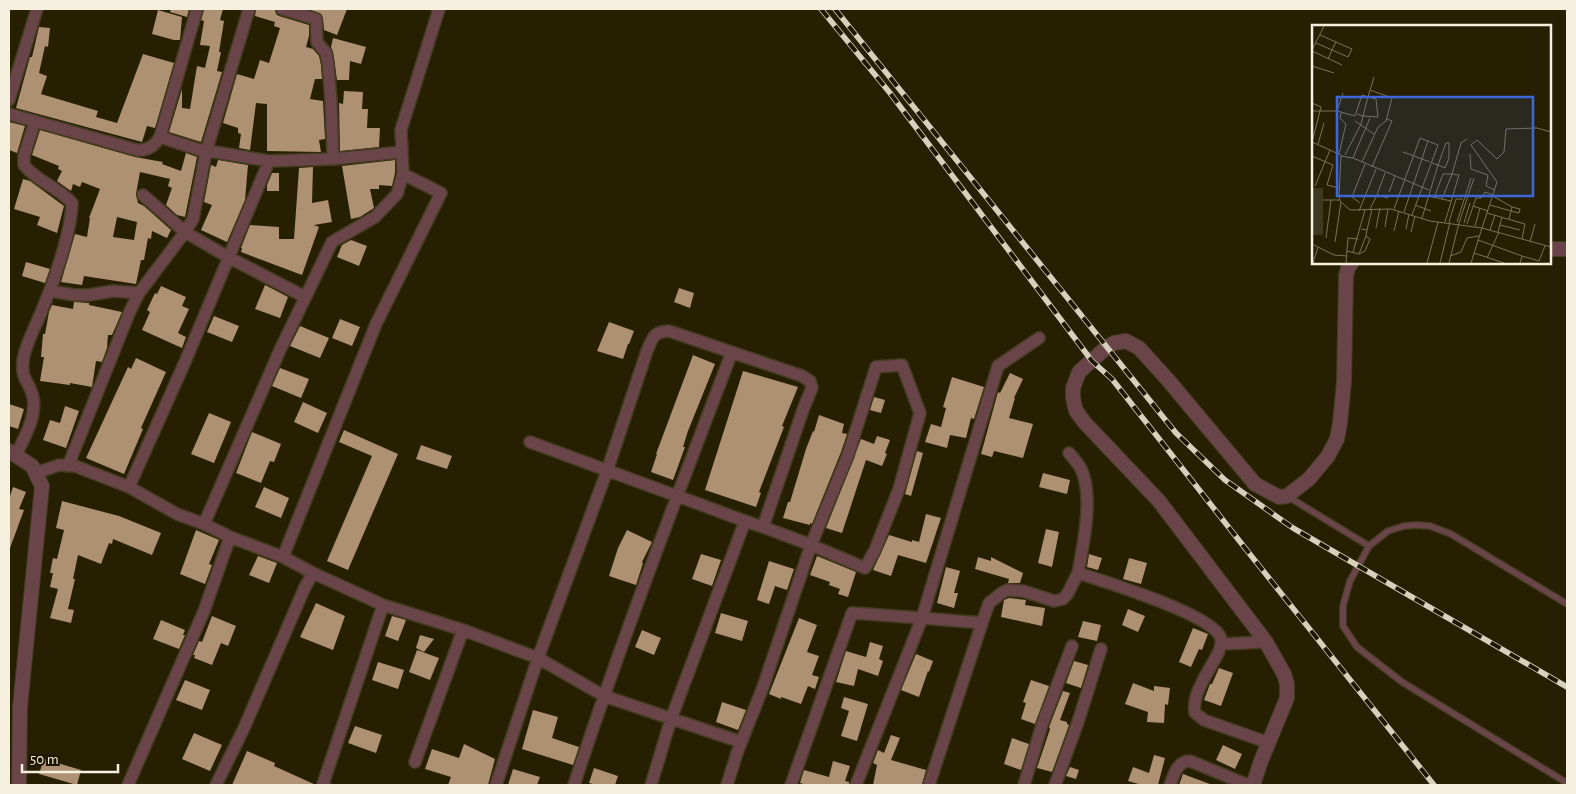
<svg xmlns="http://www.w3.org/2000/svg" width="1576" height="794" font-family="'Alegreya Sans',sans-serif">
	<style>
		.building { fill: #ad9172; fill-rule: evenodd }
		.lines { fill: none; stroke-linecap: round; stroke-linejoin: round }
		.service-casing { stroke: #443c20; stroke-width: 8 }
		.minor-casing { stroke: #443c20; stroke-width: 14 }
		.tertiary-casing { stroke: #443c20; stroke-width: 16 }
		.service { stroke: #694448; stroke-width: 5.5 }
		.minor { stroke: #694448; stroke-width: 11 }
		.tertiary { stroke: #694448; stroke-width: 14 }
		.rail-casing { stroke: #d6d0bc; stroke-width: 5.5 }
		.rail { stroke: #1e1600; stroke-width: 4; stroke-dasharray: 11; stroke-linecap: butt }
		.inset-road { fill: none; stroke: #7a735a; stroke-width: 1 }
		.view { fill: #3e66d9; fill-opacity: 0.15; stroke: #3e66d9; stroke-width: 2.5 }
		.inset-edge { fill: none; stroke: #f6f1df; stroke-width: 2.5 }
	</style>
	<rect width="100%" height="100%" fill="#271f01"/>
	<path class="building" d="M171,9h18l-2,8 -17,-5z
		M204,9h19l-3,11 4,1 -5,31h2l-4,19 5,1 -21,70 -32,-10 13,-43v19l8,1 7,-43 8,2 5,-22 -10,-1 4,-24 -3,-1z
		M256,9h19l1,5 3,2 30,9v11l-3,11 7,2 6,7 2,9 1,14h-7l-5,20 13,2 2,38 -6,1 2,12 -54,-1v-47l-11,-1 -6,47 -11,-2 2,-14 -3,-1v-5l-15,-5 14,-49 17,5 6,-19 9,3 11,-35 -6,-2 1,-4 -20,-6z
		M308,9h39l-10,26 -13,-5 -1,-11 -2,-5z
		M158,10l24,7 -2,23h-6l-22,-6z
		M39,27l11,1 -2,19 -3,-1 -6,27 8,3 -6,18 57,17 -2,6 21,6 26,-69 31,9 -19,65 -8,-2 -5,16 -126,-34 14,-51h2z
		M333,38l33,9 -5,17 -11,-3 -1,19h-12l-4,-28 -2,-5z
		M344,91l19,1 -1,17h6l-1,19h13l-1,19 -39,4 -1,-48 4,1z
		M9,122l16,4 -8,27 -8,-3z
		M40,130l95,27 28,5 -1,2 19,7 5,-18 11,4 -12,60 -8,-2 -11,-10 6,-17 -4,-2 2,-7 -30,-7 -4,22 2,9 6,3 27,24 -4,8 -15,-7 -1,8 -3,-1 -4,22h-3l-5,24 -52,-8 -2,9 -21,-3 14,-48 12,3 3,-19h-1l11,-29 -18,-7 -2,5 -7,-3 -2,7 -14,-10 5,-10 -4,-2 1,-3 -27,-11zM117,217l20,5 -3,18 -21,-3z
		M218,160l30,5 -3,35 -18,42 -26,-12 11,-25 -8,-3 7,-37 5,2z
		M395,160v13l-3,13 -13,-1v4h-9l4,19 -14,9 -9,2 -9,-53z
		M313,167l-1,36 16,-3 4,22 -18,3 5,2 -17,48 -61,-23 1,-4h-1l9,-23 29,2v12h15l5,-71z
		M272,173h7v18h-12v-6z
		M23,179l7,2 34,25 -7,27 -20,-8 3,-8 -26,-8z
		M351,240l16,6 -8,20 -22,-9 5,-12z
		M26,262l24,7 -5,14 -23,-7z
		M265,285l23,12 -8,21 -25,-9z
		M161,286l25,11 -4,9 7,3 -11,24 8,4 -4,11 -40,-18 8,-18 -3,-2 8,-17 2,1z
		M679,288l15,5 -4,15 -16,-6z
		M74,302l15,1v2l33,7 -10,23h-4l-1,13 -5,14 -6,-1 -4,26 -22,-4v2l-30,-4 4,-24h-3l2,-23h2l4,-22 3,-7 21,4z
		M214,316l25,10 -7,16 -25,-10z
		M340,319l20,8 -8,19 -20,-8z
		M609,322l25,9 -5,13h-1l-5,15 -26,-8z
		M300,326l29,12 -9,20 -30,-12z
		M693,355l22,9 -27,67 -5,16h2l-12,33 -22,-8 6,-18h-1z
		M136,358l30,14 -25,56 2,1 -19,45 -38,-16 42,-91 3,2z
		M280,368l29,11 -8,19 -29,-12z
		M743,371l55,16 -16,39 2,1 -25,65 2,1 -5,14 -51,-17z
		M1010,373l13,6 -9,19h1l-6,20 24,6 -10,34 -29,-7 -2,6 -11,-3 17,-62 2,1z
		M952,377l32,10 -10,32 -3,-1 -5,20 -16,-3 -3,13 -22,-6 6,-18 10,3 5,-19 -3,-1z
		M874,397l11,3 -4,13 -11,-3z
		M303,402l24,11 -9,20 -24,-11z
		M9,404l15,5 -6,20 -9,-3z
		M65,406l14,5 -13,37 -23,-8 7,-20 10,3z
		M209,413l22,9 -17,41 -23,-9z
		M819,415l25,9 -2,9 5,1 -6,18 -29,72 -2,-1v2l-27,-7 5,-16h2l16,-53 7,-18 1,1z
		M344,430l54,24 -50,116 -21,-9 45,-105 -33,-14z
		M252,432l29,12 -7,18 -4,-1 -9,22 -25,-10z
		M877,436l13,4 -5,13 2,1 -5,12 -16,-6 -24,73 -16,-5 35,-89 13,5z
		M421,445l31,11 -5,13 -31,-10z
		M917,451l6,2 -12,43 -6,-2z
		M1043,473l27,7 -3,14 -28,-7z
		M13,487l13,5 -7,17 5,1 -14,38h-1v-49z
		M264,487l25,11 -8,20 -26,-11z
		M62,501l57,15 42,17 -9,22 -39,-16 -1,5 -3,-1 -8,21 -23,-9 -5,24h2l-7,30 6,1 -3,13 -21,-5 8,-29 -8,-2 3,-14h-3l3,-15 4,1 7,-29 -8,-2z
		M926,514l15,4 -15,45 -28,-8 -7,21 -18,-6 16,-35 23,7v-2l7,2z
		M1046,529l13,3 -7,35 -14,-4z
		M196,530l23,10 -10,24 3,1 -7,19 -25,-10z
		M627,530l25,12 -10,20 1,1 -7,22 -27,-9 9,-28z
		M701,554l20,6 -9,26 -20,-7z
		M1089,554l13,4 -4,12 -11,-3z
		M258,556l19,7 -8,20 -20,-8z
		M817,556l39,16 -8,25 -10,-3 2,-5 -11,-4 1,-3 -20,-7z
		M978,557l13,4v-4l32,16 -3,10h-12l1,-4 -34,-10z
		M1129,558l18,5 -6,21 -18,-5z
		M769,561l25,8 -7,21 -12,-4 -6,18 -12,-4z
		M946,567l14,4 -6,22h4l-4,15 -17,-5z
		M1009,598l17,2 -1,5 20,3 -3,18 -41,-9 3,-17z
		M316,603l29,13 -12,34 -33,-13z
		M1128,609l17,7 -7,16 -16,-7z
		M721,613l27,8 -6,20 -27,-8z
		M212,616l24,10 -8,20 -7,-3 -9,22 -18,-7 1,-3h-2l6,-14 3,1z
		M392,616l14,4 -8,21 -13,-5z
		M799,618l18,7 -10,27 12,4 -7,19 7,2 -4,12 -7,-3 -7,18 -20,-7v2l-12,-5z
		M161,620l24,10 -2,5h2l-6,14 -26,-10z
		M1083,621l18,4 -4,16 -19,-4z
		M1193,628l15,6 -6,16 -3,-1 -8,18 -12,-5z
		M642,630l19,8 -7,17 -19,-8z
		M420,635l14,4 -10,13 -8,-4z
		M870,642l13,4 -4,13 4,2 -5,15 -20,-7 -4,17 -18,-4 10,-31 20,6z
		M417,650l22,8 -9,22 -21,-8z
		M916,654l17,7 -4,11 -1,-1 -9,26 -18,-7z
		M1074,661l14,4 -7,23 -15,-5z
		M378,662l26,8 -6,19 -26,-9z
		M1219,668l14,5 -12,33 -17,-6 6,-16h2z
		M185,680l25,10 -8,20 -26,-10z
		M1031,680l18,6 -14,38 -14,-5 5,-16 -3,-1z
		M1133,683l21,8v-5l16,2 -2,17 -3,-1 -1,19 -17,-1 1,-10 -23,-8z
		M1063,691l7,2 -10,27 7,2v2l2,1 -17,47 -15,-4 13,-39 -1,-2z
		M844,697l24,7 -11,37 -16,-5 8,-25 -8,-3z
		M722,702l24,8 -8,20 -22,-8z
		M533,710l25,7 -6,21 27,9 -6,18 -51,-16z
		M355,726l27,9 -6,18 -28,-10z
		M194,733l28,12 -12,26 -28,-12z
		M891,735l9,3 -9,22 35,10 -4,15h-49l4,-20 -4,-2 5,-13 6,3z
		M1012,738l17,6 -8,26 -17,-6z
		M464,744l31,15 -7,26h-40l3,-8 -26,-8 7,-20 27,9z
		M1223,745l19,9 -7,15 -19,-9z
		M247,751l28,12 -1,3 42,19h-84z
		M1154,755l11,3 -7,27h-16l-14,-4 5,-14 16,6z
		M44,759l37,11 -4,15 -38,-11z
		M833,761l17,5 -5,15 4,1v3h-43l-6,-2 4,-13 25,7z
		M1070,767l9,3 -3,9 -10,-3z
		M594,768l24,8 -3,9h-18l-8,-2z
		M513,769l27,8 -3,8h-29z
		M1183,774l27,10 -1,1h-30z"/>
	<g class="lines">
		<defs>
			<path id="service" d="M1287,496l82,50
				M1567,604l-116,-70 -21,-8 -13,-1 -13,1 -16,5 -19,15 -19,35 -7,25v20l14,21 45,35 165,101"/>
			<path id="minor" d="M249,9l-43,143h9l54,9 64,-2 -2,-58 -3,-37 -2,-11 -9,-11 -1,-23 -34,-10
				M9,100l28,-91
				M9,114l128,36c11,1 17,-4 23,-13l37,-128
				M333,159l69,-7
				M143,195l42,37 43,25 77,40
				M50,291l25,4h14l24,-4 26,2
				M1069,453c4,5 9,10 12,16 13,26 2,77 -3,104 28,9 129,40 142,63 2,4 1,10 -1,15 -8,18 -28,42 -24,62l9,7 65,23
				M16,455c8,-17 21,-38 17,-58 -3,-15 -12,-16 -10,-36 2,-17 13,-35 19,-51 12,-28 29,-77 30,-107 -14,-16 -36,-22 -48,-38v-9l11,-35
				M68,466l62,-155 9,-18 46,-61 8,-13 13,-67 -46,-15
				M36,473l23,-8 16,1 54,21 48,27 27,10 26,13 53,20 30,16 70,32 80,25 75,28 66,38 137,46
				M129,487l56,-125 84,-201
				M204,524l76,-174 52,-108 43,-25 22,-23 6,-20 -2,-44 38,-121h-2
				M283,557l93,-233 65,-131 -38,-19
				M982,623l7,-20 14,-11 5,-2 15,1 31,10 9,-2 5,-6 10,-20
				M1221,644l45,-2
				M415,762l48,-132
				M128,785l76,-174 26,-74
				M216,785l28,-57 61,-141 8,-14
				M325,785l-2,-1 60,-179
				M496,785l42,-127 69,-187 40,-120c6,-14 6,-19 22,-20l133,45 8,5 2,7 -8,19 -41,120c-29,-9 -57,-21 -86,-31 -49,-18 -98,-36 -147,-54
				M574,785c48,-146 103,-289 158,-433
				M651,785l20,-66 74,-198
				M727,785l10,-32 26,-66 48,-142 54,23 10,-18 24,-61 21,-76 -18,-48 -26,2 -28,88 -37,90 -48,-18
				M791,785l61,-172 70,5 76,-252 41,-28
				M856,785l66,-167 60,5 -53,162
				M1024,785l18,-60 30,-79
				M1055,785l23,-63 23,-73
				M1170,785c4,-10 7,-24 20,-24l58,24"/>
			<path id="tertiary" d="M1550,249h17
				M9,451l23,15 10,20 -22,221 -1,78
				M1253,785l8,-24 26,-63v-14l-3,-10 -18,-32 -107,-141 -74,-78 -9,-12 -3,-13v-10l6,-16 28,-25 7,-4 12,-2 13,7 29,32 87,104 24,13 8,-1 22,-17 19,-23 9,-17 3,-16 4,-41 2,-106 2,-8 4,-6"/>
		</defs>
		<use href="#service" class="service-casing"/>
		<use href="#minor" class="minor-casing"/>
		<use href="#tertiary" class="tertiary-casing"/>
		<use href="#service" class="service"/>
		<use href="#minor" class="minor"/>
		<use href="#tertiary" class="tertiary"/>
		<defs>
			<path id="rail" d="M821,9l69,84 202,268 20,18 133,169 189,237
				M835,9l341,424 49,47 68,48 274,159"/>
		</defs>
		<use href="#rail" class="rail-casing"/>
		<use href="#rail" class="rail"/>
	</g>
	<g transform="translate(1312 25)">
		<rect width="239" height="239" fill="#271f01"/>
		<path d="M0,163h11v47h-11z" fill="#3f3821"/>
		<path class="inset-road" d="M8,10l16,7M4,18l32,14 4,-8 -16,-7 -4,8 -4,9M0,25l12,-24M0,26l30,14M0,41l22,7M56,72l8,2 2,18 -15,-1zM0,78l9,4 -9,35M0,86h25l18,5 7,-21 6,2 6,-20M25,86l6,-18M43,96l19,13M239,107l-14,-4 -31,1 -2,23 -7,7 -20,-19 -6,5 26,37 -15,46 69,19M0,117l29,13 -2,41 1,5 10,9 41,-1 39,12 52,7 -11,35M6,119l6,-21M91,127l27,10M27,129l7,-30 -6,-6 1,-5M158,129l1,15 17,6 -2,11 9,4M33,130l16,-31 2,-8 -6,-2M0,131l21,9 -6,20 12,3M29,131l12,2 76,32M41,133l17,-40M50,137l16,-35 8,-6 6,-23 -22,-8M60,142l20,-46 -5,-2M73,148l-8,22 11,3M3,161l15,-36M77,167l6,-16M116,171l23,5M181,171l19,11M122,173l9,-24h9l9,-31 6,-4M130,174l10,-25 7,1 -14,47M11,175h16M48,178l-8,-6 13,-33M103,180l16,6M178,180l21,6 1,-4 8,2 -1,4 -8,-2 -2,8M161,181l15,5M58,184l7,-14M82,184l26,-71 18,7 -26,70M47,186l17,-42M92,187l24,-71M175,188l38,11 -3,15M110,193l16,-53 7,3 4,-10v-15h-3l-8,22 -6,-2M137,197l7,-23h7M145,197l14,-44M147,198l15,-45M152,198l6,-20M155,199l9,-26h5l4,-6 8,3M188,200l20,5M163,201l5,-18M73,202l3,-18M64,203l4,-20M49,204l6,1 5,-21M94,204l3,-15M178,205l5,-15M82,206l5,-20M99,207l4,-16M186,207l4,-15M14,213l5,-38M166,215l44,16 -2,7M23,217l6,-40M218,217l5,-18M0,219l22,11 13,1M35,226l12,3 6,-3 5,-12 -4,-3 1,-6M41,227l12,-42M162,228l30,10M47,229l7,-18M138,231l11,-4 6,-14 12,-2M210,231l17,5 6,-15M175,233l12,-26M1,238l5,-16M34,238l2,-25 10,1M115,238l11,-41M128,238l10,-41M137,238l10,-40"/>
		<path class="view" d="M25,72h196v99h-196z"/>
		<rect width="239" height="239" class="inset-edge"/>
	</g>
	<rect width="1576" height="794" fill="none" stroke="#f6f1df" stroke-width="20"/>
	<path d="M22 764v8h96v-8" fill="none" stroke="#f6f1df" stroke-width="2.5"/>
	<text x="30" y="764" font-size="15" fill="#f6f1df" stroke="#1e1600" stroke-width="4" paint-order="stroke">50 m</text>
</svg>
